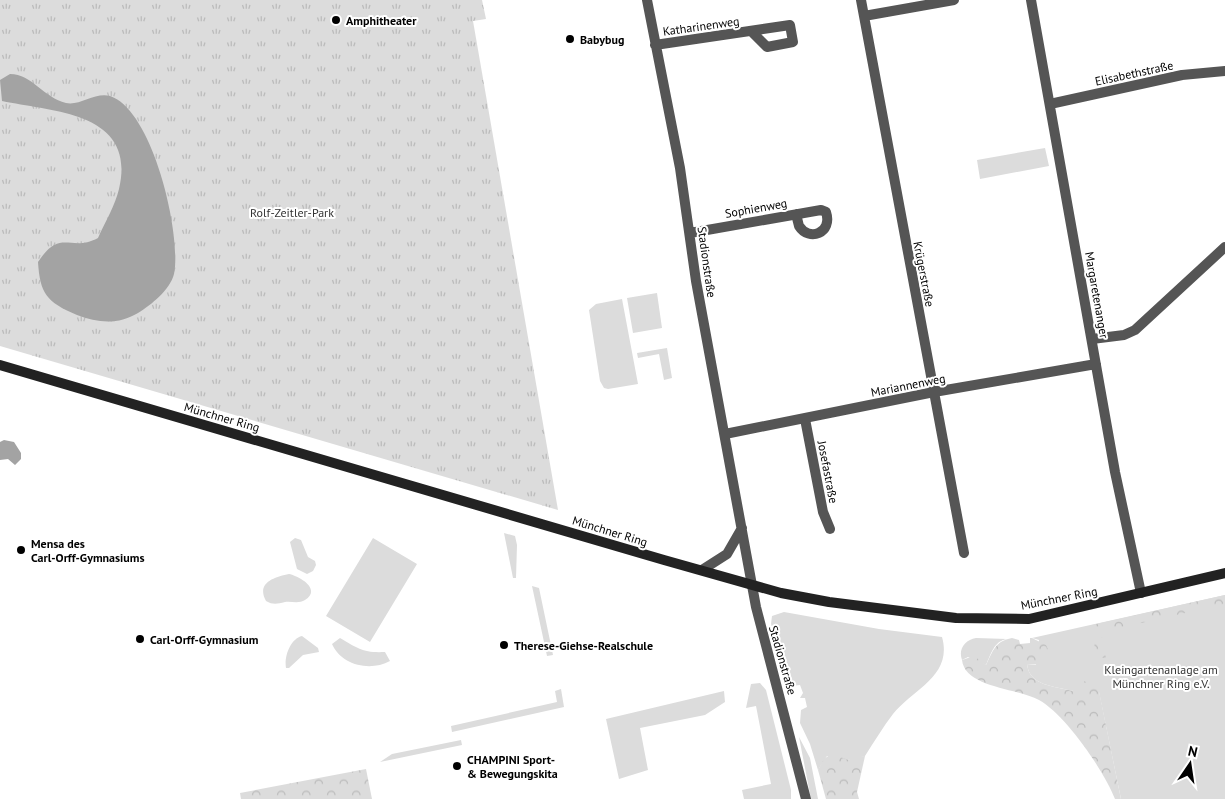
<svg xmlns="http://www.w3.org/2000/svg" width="1225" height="799" font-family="'PT Sans',sans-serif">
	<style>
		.green { fill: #dcdcdc }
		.forest { fill: url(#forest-crowns) }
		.park { fill: url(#park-tufts) }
		.water { fill: #a3a3a3 }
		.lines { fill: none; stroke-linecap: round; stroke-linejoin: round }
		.minor { stroke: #555; stroke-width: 10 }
		.secondary { stroke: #222; stroke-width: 10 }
		.poi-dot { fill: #000; stroke: #fff; stroke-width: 2 }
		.labels { text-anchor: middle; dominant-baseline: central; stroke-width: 4; stroke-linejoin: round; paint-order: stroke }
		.poi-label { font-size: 12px; font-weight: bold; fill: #000; stroke: #fff; text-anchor: start }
		.street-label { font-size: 12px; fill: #000; stroke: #fff }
		.park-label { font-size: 12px; fill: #333; stroke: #fff }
	</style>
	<defs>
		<pattern id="forest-crowns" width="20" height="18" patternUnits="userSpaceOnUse" patternTransform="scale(1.25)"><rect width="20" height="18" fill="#dcdcdc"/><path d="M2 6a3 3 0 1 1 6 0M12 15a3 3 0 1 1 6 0" fill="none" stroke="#bbb"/></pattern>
		<pattern id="park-tufts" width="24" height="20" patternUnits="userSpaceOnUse" patternTransform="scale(1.25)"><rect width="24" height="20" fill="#dcdcdc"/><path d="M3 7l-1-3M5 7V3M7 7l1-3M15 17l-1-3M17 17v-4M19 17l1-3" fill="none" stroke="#bbb"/></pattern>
	</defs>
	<rect width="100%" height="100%" fill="#fff"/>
	<path class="green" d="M1045,148l4,18 -69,13 -3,-19z
		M657,293l5,35 -29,5 -6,-35z
		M622,299l16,85 -30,5 -4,-1 -4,-7 -11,-71 7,-6z
		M667,348l5,30 -8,2 -5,-26 -21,4 -1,-5z
		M504,533l11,3 2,9 -1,33h-3z
		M295,538l6,2 7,17 7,4 1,4 -3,6 -6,3 -10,-5 -7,-27z
		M373,538l44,26 -47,78 -44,-26z
		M289,574c10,2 33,15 16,26 -6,4 -14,1 -20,2 -8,2 -12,3 -19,-1 -10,-18 8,-24 23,-27z
		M532,586l7,2 14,67 -6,1z
		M1225,595v204h-104l-22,-107 -20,-5 -7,4c-17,-5 -43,-5 -45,-27l9,1 3,-25 -7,-2z
		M784,612l95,17 63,8c11,39 -29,52 -49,77 -10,13 -19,28 -28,42l-16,4 -22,-4 -9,14 -8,-26 -10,-21 1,-13 6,-3 -2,-9h-5l3,-5 -3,-8 -11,1 -18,-62 1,-8z
		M302,636l16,12 1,4 -16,3 -14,13h-3c-2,-11 4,-29 16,-32z
		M340,638c19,11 23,15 45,14l5,9c-20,11 -49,4 -58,-17z
		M976,638l31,1c-13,2 -16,15 -21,26l-18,-8 -6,3c-4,-11 3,-20 14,-22z
		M760,683l6,7 25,100v9h-47l-2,-9 29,-6 -15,-78 -10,2 5,-24z
		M561,689l3,18 -112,25 -1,-6 106,-24 -2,-11z
		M724,691l1,11 -20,13 -65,13 8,42 -29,9 -13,-60z
		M799,737l11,21 8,41h-7z
		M461,740l1,5 -82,17 12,-8z"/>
	<path class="forest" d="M1225,595v9l-124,28 5,26 -14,-1c4,-11 3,-21 0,-32z
		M1012,638l7,2 1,4 10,-1v-5h2l14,7 6,13 -6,7 -19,-1c2,22 28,22 45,27l11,-10 12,3 4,7 22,108h-6c-11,-28 -49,-84 -76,-99 -21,-12 -74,-12 -77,-40l12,-4 12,9c7,-14 9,-24 26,-27z
		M831,754l18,6 4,-3 12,-1 -8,36 2,7h-33l-8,-29 6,-11z
		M366,769l6,30h-131l-1,-6z"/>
	<path class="park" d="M0,0h482l4,19 -13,2 85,489 -558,-164z"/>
	<path class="water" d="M10,74c22,0 34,24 56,29 14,3 29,-11 44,-7 43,14 72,139 64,178 -4,16 -23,31 -36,39 -20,12 -40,10 -61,2 -31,-13 -37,-22 -39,-53 23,-35 32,-9 60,-24 7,-16 17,-32 21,-49 18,-77 -65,-77 -117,-88l-2,-21z
		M4,440l10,2 7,11v6l-6,6 -7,-6 -8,1v-18z"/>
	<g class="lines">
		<path class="minor" d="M647,0l33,168 16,113 60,326 50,192
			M861,0l103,553
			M1031,0l84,472 26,121
			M864,16l90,-16
			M655,45l135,-20 3,17 -26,5 -16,-16
			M1050,104l132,-29 43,-4
			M690,233l131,-23 5,2c7,21 -17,30 -27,14 -1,-3 -2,-9 -2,-12
			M1092,339l32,-4 11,-5 90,-83
			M805,419l18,93 7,17
			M725,434l209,-42 162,-28
			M702,570l25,-16 15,-26"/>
		<path class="secondary" d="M0,365l664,195 117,33 48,9 127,16 73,1 196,-46"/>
	</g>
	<g class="poi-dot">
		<circle cx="336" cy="20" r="5"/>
		<circle cx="570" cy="39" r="5"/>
		<circle cx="21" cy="550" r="5"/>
		<circle cx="140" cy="639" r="5"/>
		<circle cx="504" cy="645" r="5"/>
		<circle cx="457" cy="766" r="5"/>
	</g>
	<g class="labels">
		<g class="poi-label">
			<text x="346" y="20">Amphitheater</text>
			<text x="580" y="39">Babybug</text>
			<text x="31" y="543">Mensa des<tspan x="31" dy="14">Carl-Orff-Gymnasiums</tspan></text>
			<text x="150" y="639">Carl-Orff-Gymnasium</text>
			<text x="514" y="645">Therese-Giehse-Realschule</text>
			<text x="467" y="759">CHAMPINI Sport-<tspan x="467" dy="14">&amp; Bewegungskita</tspan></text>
		</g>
		<g class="street-label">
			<text transform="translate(701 26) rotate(-8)">Katharinenweg</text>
			<text transform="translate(1134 73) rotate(-12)">Elisabethstraße</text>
			<text transform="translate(756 208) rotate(-10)">Sophienweg</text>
			<text transform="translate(707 262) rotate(82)">Stadionstraße</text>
			<text transform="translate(924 274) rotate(79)">Krügerstraße</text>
			<text transform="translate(1097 295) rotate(80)">Margaretenanger</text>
			<text transform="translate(908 385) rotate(-11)">Mariannenweg</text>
			<text transform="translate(222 417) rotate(16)">Münchner Ring</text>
			<text transform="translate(828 472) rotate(79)">Josefastraße</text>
			<text transform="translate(610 531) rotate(17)">Münchner Ring</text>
			<text transform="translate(1059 598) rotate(-11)">Münchner Ring</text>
			<text transform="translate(783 660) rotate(74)">Stadionstraße</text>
		</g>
		<g class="park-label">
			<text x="292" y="212">Rolf-Zeitler-Park</text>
			<text x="1161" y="669">Kleingartenanlage am<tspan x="1161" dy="14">Münchner Ring e.V.</tspan></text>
		</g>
	</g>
	<g transform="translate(1190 764) rotate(13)" stroke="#ffffff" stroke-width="4" paint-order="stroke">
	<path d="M0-4L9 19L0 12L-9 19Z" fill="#000000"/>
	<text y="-8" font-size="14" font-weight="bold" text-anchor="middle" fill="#000000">N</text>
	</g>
</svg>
